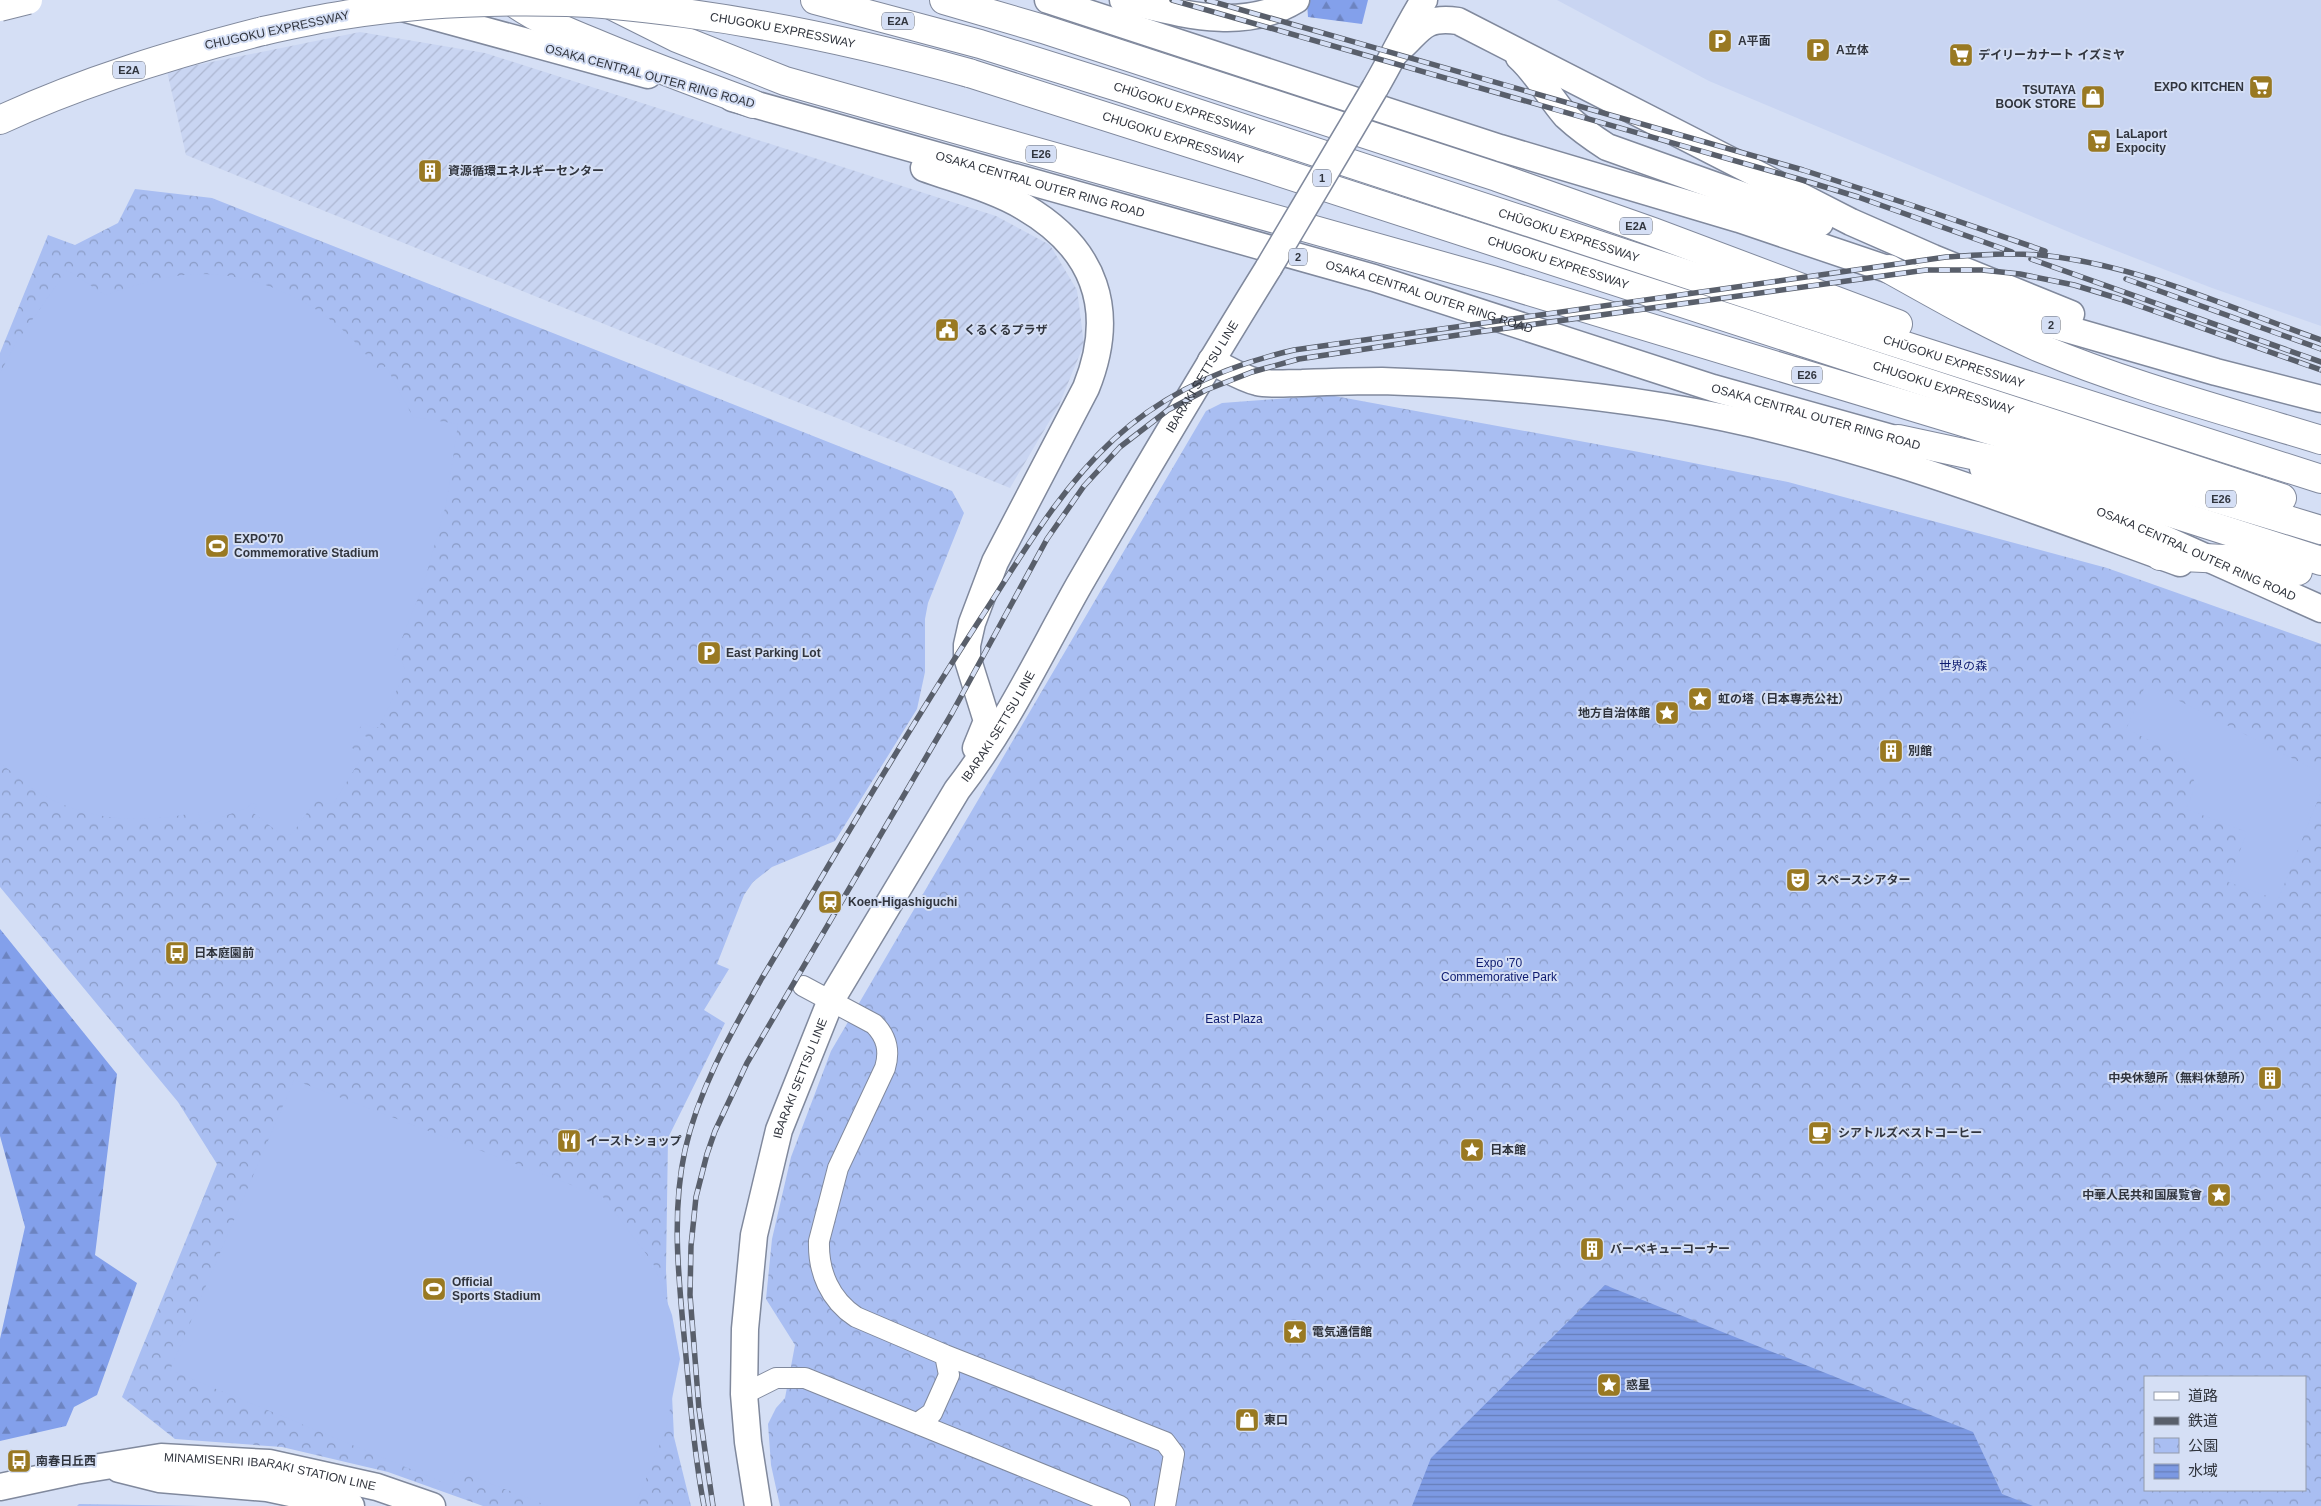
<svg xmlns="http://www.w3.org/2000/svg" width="2321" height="1506" font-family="Helvetica,'Noto Sans JP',sans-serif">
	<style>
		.built { fill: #c9d5f2 }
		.industrial { fill: url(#industrial-furrows) }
		.forest { fill: url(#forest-firs) }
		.park { fill: url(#park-crowns); fill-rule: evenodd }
		.pitch { fill: #a9bef2 }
		.water { fill: url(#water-rules) }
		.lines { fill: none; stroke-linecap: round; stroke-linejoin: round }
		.minor-casing { stroke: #80899d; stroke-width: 22 }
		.major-casing { stroke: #80899d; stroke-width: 29 }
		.highway-casing { stroke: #80899d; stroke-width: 30 }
		.minor { stroke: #fff; stroke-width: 20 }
		.major { stroke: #fff; stroke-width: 26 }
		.highway { stroke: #fff; stroke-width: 28 }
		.rail-casing { stroke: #595f6b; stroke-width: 5.5 }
		.rail { stroke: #d5dff5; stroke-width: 4; stroke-dasharray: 11; stroke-linecap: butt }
		.major-bridge-casing { stroke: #80899d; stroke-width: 29; stroke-linecap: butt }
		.highway-bridge-casing { stroke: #80899d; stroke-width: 30; stroke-linecap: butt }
		.major-bridge { stroke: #fff; stroke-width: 26 }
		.highway-bridge { stroke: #fff; stroke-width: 28 }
		.labels { text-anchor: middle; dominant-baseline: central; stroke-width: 4; stroke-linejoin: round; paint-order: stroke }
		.shield { fill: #d5dff5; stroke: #626875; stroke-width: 1 }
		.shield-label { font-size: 11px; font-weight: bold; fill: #31353e }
		.street-label { font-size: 12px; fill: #31353e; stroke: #d5dff5 }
		.poi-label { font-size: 12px; font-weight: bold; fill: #31353e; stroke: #d5dff5; text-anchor: start }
		.park-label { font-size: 12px; fill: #0d1a6f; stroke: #d5dff5 }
	</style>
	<defs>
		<pattern id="industrial-furrows" width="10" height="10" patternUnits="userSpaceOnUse" patternTransform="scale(1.25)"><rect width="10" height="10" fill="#c9d5f2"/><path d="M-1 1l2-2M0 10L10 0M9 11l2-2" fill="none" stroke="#adb7d1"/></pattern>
		<pattern id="forest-firs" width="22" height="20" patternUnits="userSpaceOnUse" patternTransform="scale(1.25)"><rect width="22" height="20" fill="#83a0eb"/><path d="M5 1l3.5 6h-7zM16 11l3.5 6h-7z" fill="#6c83c0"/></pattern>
		<pattern id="park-crowns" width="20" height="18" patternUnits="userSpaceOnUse" patternTransform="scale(1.25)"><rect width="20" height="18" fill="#a9bef2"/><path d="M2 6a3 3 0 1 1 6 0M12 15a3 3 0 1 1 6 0" fill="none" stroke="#8a9bc5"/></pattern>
		<pattern id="water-rules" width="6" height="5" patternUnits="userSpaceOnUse" patternTransform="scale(1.25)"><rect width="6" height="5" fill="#7c99e3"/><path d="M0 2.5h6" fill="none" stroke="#667eb9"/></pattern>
	</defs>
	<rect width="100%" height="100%" fill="#d5dff5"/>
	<path class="built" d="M1557,0h764v326l-109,-38 -131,-51 -372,-156z"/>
	<path class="industrial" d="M360,32l125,21 511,163 54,29 27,45 7,54 -25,61 -49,83 -824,-333 -19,-84z"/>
	<path class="forest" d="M1310,0h58l-6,24 -54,-7 -1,-14z
		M0,929l117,145 -22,181 42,28 -40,112 -23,12 -8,19 -66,15v-102l25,-112 -25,-91z"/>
	<path class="park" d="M135,189l77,9 740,293 12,22 -36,90 -3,16v53l-8,37 -82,132 -63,26 -19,15 -9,13 -27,69 12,5 -25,41 21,13 -57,115 -2,132 8,167 17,69h-208l-95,-34 -106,-25 -107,-8 -53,-42 95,-233 -39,-62 -178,-215v-534l48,-118 27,10 43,-22z
		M1329,395l310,57 149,30 319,86 214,76v862h-1541l-9,-41 -3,-41 8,-16 9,-10 10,-53 -29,-46 6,-60 19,-82 40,-106 375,-640 16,-8zM2145,1377h160v113h-160z
		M79,1504l125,2h-127z"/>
	<path class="pitch" d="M67,270l38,25c31,-10 63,-21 96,-21 69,0 140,39 177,97l8,-5 27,51 45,7 -12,81 -23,81 -29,72 8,4 3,7 -1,6 -25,52 -5,1 -11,-5 -6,9 10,5 3,6 -2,4 -15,-7 -3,7 12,6 1,2 -29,48 -8,1 -10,-4 -24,34 -10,1 -30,-23 5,-7 -5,-3 -5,6 -45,16 -4,-12c-55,12 -105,10 -155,-17 -16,-8 -29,-22 -43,-32v-390l16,-30z
		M2146,684l175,89v19l-43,108 -50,-18 19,-50 -61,-23 10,-24 -13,-29 -57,-27z
		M294,1080l309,117 50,66 19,52 8,44 -14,70 -31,77h-87l-92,-36 -7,15 -279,-115z"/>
	<path class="water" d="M1605,1285l368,147 29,62 31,12h-621l19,-48z"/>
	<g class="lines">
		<defs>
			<path id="minor" d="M803,986l71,38c13,13 16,27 11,44l-47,100 -19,73c-1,31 11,59 37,76l89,38 220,87 9,12 -9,52
				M744,1394l32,-16h29l315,128
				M918,1423l14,-10 17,-38 -4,-20"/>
			<g id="major">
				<path d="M1048,0l452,148 239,71 314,106 163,47 105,27"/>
				<path d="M1123,0c57,13 119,33 173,0"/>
				<path d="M406,9l242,66"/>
				<path d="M1396,52c25,-21 25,-36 62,-31l393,201 82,36 138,56"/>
				<path d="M1519,57c19,17 30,40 47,59 13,12 27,22 41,31l213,76"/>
				<path d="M1375,88c17,-29 31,-59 49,-88"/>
				<path id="s1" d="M732,98l642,180 339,110 207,58"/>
				<path d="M924,168c33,12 70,21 100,39 72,42 93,104 62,181l-91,174 -23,61 -5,22v12l20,64 -11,27"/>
				<path d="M1211,361c15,7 30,17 46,21 14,3 30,1 45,1 26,-1 53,-2 80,-2 95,3 191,11 285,26 177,29 345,95 513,156"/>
				<path id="s2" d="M1983,468l144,54 194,87"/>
				<path d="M119,1469l40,10 108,9 84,18"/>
				<path id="s3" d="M0,1487l75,-16 86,-14 108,6 108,24 55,19"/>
				<path id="s4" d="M758,1506l-10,-64 -4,-48 1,-65 9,-94 25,-105 52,-130 126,-210c49,-63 83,-136 122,-205 62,-107 125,-213 190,-318"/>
			</g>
			<g id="highway">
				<path d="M510,0c26,19 55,31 85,43 52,22 105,41 158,61"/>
				<path id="s5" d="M815,0l165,44 144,45 766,252 431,138"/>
				<path d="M944,0l99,29 454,148 156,55 245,92"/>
				<path d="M611,5l66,33 108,43 707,199 829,250"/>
				<path id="s6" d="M969,73l292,93 1021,332"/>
				<path d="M0,120c84,-39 173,-66 263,-89"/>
				<path d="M1889,269c50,28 99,56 151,79 91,38 187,63 281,92"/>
				<path d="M1898,439l102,22 84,24 237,76"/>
				<path d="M2160,556l87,4 51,11"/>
			</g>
		</defs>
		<use href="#minor" class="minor-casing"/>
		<use href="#major" class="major-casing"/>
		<use href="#highway" class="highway-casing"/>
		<use href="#minor" class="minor"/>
		<use href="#major" class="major"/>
		<use href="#highway" class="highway"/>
		<defs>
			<path id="rail" d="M1172,0l627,179 59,18 154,55
				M1207,0l596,170 108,35 134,46
				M2031,259l290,103
				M2126,279l195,70
				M704,1506c-10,-53 -14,-107 -19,-160 -6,-64 -14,-132 0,-196 14,-62 46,-117 77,-172 23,-38 45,-76 68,-115 51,-86 103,-172 158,-256 38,-59 74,-120 126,-168 50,-46 114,-74 180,-89l652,-93c34,-2 69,-5 103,-1 94,11 183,53 272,84
				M713,1506l-14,-97 -9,-114 1,-49 5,-49 11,-43 8,-23 32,-68 205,-350 95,-174 37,-53 36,-39 48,-37 38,-20 46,-18 47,-13 179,-27 448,-62h56l38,4 54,11 46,14 201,71"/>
		</defs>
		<use href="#rail" class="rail-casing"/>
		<use href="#rail" class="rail"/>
		<defs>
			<path id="major-bridge" d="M1269,267l106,-179"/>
			<g id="highway-bridge">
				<path d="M0,7l28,-7"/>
				<path id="s7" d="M263,31c27,-6 54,-12 81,-16 74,-12 149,-15 223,-13 39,1 79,6 117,11 97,13 191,34 285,60"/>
			</g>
		</defs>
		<use href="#major-bridge" class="major-bridge-casing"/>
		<use href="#highway-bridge" class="highway-bridge-casing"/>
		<use href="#major-bridge" class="major-bridge"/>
		<use href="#highway-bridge" class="highway-bridge"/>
	</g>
	<defs>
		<symbol id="parking-square" viewBox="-11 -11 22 22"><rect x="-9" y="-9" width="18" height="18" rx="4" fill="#997922" stroke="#d5dff5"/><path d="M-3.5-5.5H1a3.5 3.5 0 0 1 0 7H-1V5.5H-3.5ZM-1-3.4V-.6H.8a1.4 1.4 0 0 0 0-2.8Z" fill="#fff"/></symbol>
		<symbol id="supermarket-square" viewBox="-11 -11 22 22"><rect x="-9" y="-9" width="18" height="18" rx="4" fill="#997922" stroke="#d5dff5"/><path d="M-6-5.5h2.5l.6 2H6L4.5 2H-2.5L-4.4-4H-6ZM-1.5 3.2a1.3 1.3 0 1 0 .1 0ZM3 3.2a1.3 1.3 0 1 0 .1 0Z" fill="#fff"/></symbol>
		<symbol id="shop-square" viewBox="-11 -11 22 22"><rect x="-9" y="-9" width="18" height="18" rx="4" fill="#997922" stroke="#d5dff5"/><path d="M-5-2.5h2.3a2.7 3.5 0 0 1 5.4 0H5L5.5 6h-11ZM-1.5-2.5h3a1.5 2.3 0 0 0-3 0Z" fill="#fff"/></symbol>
		<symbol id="building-square" viewBox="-11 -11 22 22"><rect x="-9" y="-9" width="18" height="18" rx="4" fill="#997922" stroke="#d5dff5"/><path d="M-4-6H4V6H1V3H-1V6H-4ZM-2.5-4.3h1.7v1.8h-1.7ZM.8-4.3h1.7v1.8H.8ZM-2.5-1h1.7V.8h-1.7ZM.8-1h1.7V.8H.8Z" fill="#fff"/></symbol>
		<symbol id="civic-square" viewBox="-11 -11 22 22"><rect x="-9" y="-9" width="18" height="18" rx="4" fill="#997922" stroke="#d5dff5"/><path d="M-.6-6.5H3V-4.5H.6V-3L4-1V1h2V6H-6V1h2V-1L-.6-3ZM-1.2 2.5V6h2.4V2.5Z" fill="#fff"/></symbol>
		<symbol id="stadium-square" viewBox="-11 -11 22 22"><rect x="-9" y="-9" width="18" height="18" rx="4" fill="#997922" stroke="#d5dff5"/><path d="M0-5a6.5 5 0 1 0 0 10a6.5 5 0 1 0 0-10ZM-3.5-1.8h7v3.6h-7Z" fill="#fff"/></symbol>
		<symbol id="sight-square" viewBox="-11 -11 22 22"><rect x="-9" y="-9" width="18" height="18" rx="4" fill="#997922" stroke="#d5dff5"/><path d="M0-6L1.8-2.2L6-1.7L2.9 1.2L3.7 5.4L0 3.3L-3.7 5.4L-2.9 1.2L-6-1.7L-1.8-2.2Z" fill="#fff"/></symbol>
		<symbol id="theatre-square" viewBox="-11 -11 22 22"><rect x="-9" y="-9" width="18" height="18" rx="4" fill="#997922" stroke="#d5dff5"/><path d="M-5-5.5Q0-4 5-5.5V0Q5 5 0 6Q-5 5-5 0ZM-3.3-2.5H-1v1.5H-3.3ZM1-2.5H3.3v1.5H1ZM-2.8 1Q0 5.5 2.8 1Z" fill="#fff"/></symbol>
		<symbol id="station-square" viewBox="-11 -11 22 22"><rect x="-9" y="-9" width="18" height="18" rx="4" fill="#997922" stroke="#d5dff5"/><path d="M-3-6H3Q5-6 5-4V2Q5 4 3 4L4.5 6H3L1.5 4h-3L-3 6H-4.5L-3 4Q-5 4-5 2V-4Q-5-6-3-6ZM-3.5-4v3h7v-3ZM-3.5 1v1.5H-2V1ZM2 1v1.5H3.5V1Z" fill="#fff"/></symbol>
		<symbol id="bus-square" viewBox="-11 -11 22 22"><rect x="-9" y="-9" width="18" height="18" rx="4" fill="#997922" stroke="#d5dff5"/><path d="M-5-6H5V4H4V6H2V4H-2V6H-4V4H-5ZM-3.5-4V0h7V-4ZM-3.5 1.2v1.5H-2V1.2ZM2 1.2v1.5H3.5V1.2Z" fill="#fff"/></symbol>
		<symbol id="cafe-square" viewBox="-11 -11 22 22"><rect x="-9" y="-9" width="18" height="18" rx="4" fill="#997922" stroke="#d5dff5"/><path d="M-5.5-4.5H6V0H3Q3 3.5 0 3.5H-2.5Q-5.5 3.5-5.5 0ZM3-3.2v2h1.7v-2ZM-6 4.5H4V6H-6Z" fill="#fff"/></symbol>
		<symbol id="restaurant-square" viewBox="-11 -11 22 22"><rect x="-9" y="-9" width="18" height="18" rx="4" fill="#997922" stroke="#d5dff5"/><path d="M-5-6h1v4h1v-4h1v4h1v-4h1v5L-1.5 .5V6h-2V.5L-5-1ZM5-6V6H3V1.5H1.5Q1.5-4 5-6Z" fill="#fff"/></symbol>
	</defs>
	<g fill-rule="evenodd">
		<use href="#parking-square" x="1706" y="27" width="28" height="28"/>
		<use href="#parking-square" x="1804" y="36" width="28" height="28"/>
		<use href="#supermarket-square" x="1947" y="41" width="28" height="28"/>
		<use href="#supermarket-square" x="2247" y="73" width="28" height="28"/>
		<use href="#shop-square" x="2079" y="83" width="28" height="28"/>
		<use href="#supermarket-square" x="2085" y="127" width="28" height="28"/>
		<use href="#building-square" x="416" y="157" width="28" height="28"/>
		<use href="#civic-square" x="933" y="316" width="28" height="28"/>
		<use href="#stadium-square" x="203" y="532" width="28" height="28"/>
		<use href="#parking-square" x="695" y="639" width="28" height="28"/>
		<use href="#sight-square" x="1686" y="685" width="28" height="28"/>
		<use href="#sight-square" x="1653" y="699" width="28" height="28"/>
		<use href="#building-square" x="1877" y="737" width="28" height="28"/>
		<use href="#theatre-square" x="1784" y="866" width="28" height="28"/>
		<use href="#station-square" x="816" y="888" width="28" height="28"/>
		<use href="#bus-square" x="163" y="939" width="28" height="28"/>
		<use href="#building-square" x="2256" y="1064" width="28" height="28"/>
		<use href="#cafe-square" x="1806" y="1119" width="28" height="28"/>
		<use href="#restaurant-square" x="555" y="1127" width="28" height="28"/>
		<use href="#sight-square" x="1458" y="1136" width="28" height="28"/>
		<use href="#sight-square" x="2205" y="1181" width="28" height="28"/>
		<use href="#building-square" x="1578" y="1235" width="28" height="28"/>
		<use href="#stadium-square" x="420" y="1275" width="28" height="28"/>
		<use href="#sight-square" x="1281" y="1318" width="28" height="28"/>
		<use href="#sight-square" x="1595" y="1371" width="28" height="28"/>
		<use href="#shop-square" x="1233" y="1406" width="28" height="28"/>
		<use href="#bus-square" x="5" y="1447" width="28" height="28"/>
	</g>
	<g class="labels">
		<g class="shield">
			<rect x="882" y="12.5" width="32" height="17" rx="4"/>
			<rect x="113" y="61.5" width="32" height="17" rx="4"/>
			<rect x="1026" y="145.5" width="30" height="17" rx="4"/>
			<rect x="1313" y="169.5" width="18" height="17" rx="4"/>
			<rect x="1620" y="217.5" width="32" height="17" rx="4"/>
			<rect x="1289" y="248.5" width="18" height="17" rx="4"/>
			<rect x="2042" y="316.5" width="18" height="17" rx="4"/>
			<rect x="1792" y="366.5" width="30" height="17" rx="4"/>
			<rect x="2206" y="490.5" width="30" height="17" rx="4"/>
		</g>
		<g class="shield-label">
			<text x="898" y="21">E2A</text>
			<text x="129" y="70">E2A</text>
			<text x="1041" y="154">E26</text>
			<text x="1322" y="178">1</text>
			<text x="1636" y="226">E2A</text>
			<text x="1298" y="257">2</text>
			<text x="2051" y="325">2</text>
			<text x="1807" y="375">E26</text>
			<text x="2221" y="499">E26</text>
		</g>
		<g class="street-label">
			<text transform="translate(277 30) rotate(-12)">CHUGOKU EXPRESSWAY</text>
			<text stroke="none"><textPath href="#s7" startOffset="524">CHUGOKU EXPRESSWAY</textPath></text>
			<text transform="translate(650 76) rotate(15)">OSAKA CENTRAL OUTER RING ROAD</text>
			<text stroke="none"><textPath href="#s5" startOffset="385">CHŪGOKU EXPRESSWAY</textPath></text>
			<text stroke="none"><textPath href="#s6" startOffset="214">CHUGOKU EXPRESSWAY</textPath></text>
			<text stroke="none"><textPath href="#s1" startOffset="320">OSAKA CENTRAL OUTER RING ROAD</textPath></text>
			<text stroke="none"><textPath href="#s5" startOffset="790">CHŪGOKU EXPRESSWAY</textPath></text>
			<text stroke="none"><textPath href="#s6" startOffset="619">CHUGOKU EXPRESSWAY</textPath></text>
			<text stroke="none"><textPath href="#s1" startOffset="725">OSAKA CENTRAL OUTER RING ROAD</textPath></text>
			<text stroke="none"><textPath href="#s5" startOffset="1195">CHŪGOKU EXPRESSWAY</textPath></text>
			<text stroke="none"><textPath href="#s4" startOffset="1246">IBARAKI SETTSU LINE</textPath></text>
			<text stroke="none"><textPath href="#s6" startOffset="1024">CHUGOKU EXPRESSWAY</textPath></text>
			<text stroke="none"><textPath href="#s1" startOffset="1130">OSAKA CENTRAL OUTER RING ROAD</textPath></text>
			<text stroke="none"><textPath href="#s2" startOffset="230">OSAKA CENTRAL OUTER RING ROAD</textPath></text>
			<text stroke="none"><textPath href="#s4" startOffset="841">IBARAKI SETTSU LINE</textPath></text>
			<text stroke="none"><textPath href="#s4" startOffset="436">IBARAKI SETTSU LINE</textPath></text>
			<text stroke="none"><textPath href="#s3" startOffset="274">MINAMISENRI IBARAKI STATION LINE</textPath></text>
		</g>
		<g class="poi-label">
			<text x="1738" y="41">A平面</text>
			<text x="1836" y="50">A立体</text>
			<text x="1978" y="55">デイリーカナート イズミヤ</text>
			<text x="2244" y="87" text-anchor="end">EXPO KITCHEN</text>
			<text x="2076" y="90" text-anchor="end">TSUTAYA<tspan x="2076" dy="14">BOOK STORE</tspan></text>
			<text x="2116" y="134">LaLaport<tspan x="2116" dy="14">Expocity</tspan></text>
			<text x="448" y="171">資源循環エネルギーセンター</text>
			<text x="964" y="330">くるくるプラザ</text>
			<text x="234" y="539">EXPO'70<tspan x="234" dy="14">Commemorative Stadium</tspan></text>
			<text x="726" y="653">East Parking Lot</text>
			<text x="1718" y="699">虹の塔（日本専売公社）</text>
			<text x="1650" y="713" text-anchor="end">地方自治体館</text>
			<text x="1908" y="751">別館</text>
			<text x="1816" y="880">スペースシアター</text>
			<text x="848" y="902">Koen-Higashiguchi</text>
			<text x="194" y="953">日本庭園前</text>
			<text x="2252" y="1078" text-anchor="end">中央休憩所（無料休憩所）</text>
			<text x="1838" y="1133">シアトルズベストコーヒー</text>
			<text x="586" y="1141">イーストショップ</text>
			<text x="1490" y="1150">日本館</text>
			<text x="2202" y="1195" text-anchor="end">中華人民共和国展覧會</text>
			<text x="1610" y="1249">バーベキューコーナー</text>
			<text x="452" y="1282">Official<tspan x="452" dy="14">Sports Stadium</tspan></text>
			<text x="1312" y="1332">電気通信館</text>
			<text x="1626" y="1385">惑星</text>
			<text x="1264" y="1420">東口</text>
			<text x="36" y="1461">南春日丘西</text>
		</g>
		<g class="park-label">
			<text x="1963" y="666">世界の森</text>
			<text x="1499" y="963">Expo '70<tspan x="1499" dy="14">Commemorative Park</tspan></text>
			<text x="1234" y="1019">East Plaza</text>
		</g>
	</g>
	<rect x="2144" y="1376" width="162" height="115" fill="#d5dff5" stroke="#939bac"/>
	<rect x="2154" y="1392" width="25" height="8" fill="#ffffff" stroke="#939bac"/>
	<text x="2188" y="1401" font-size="15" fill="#31353e">道路</text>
	<rect x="2154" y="1417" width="25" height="8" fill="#595f6b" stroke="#939bac"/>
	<text x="2188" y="1426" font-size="15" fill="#31353e">鉄道</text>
	<rect x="2154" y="1438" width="25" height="15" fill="url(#park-crowns)" stroke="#939bac"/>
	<text x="2188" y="1451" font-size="15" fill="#31353e">公園</text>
	<rect x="2154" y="1464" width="25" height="15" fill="url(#water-rules)" stroke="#939bac"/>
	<text x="2188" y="1476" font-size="15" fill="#31353e">水域</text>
</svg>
